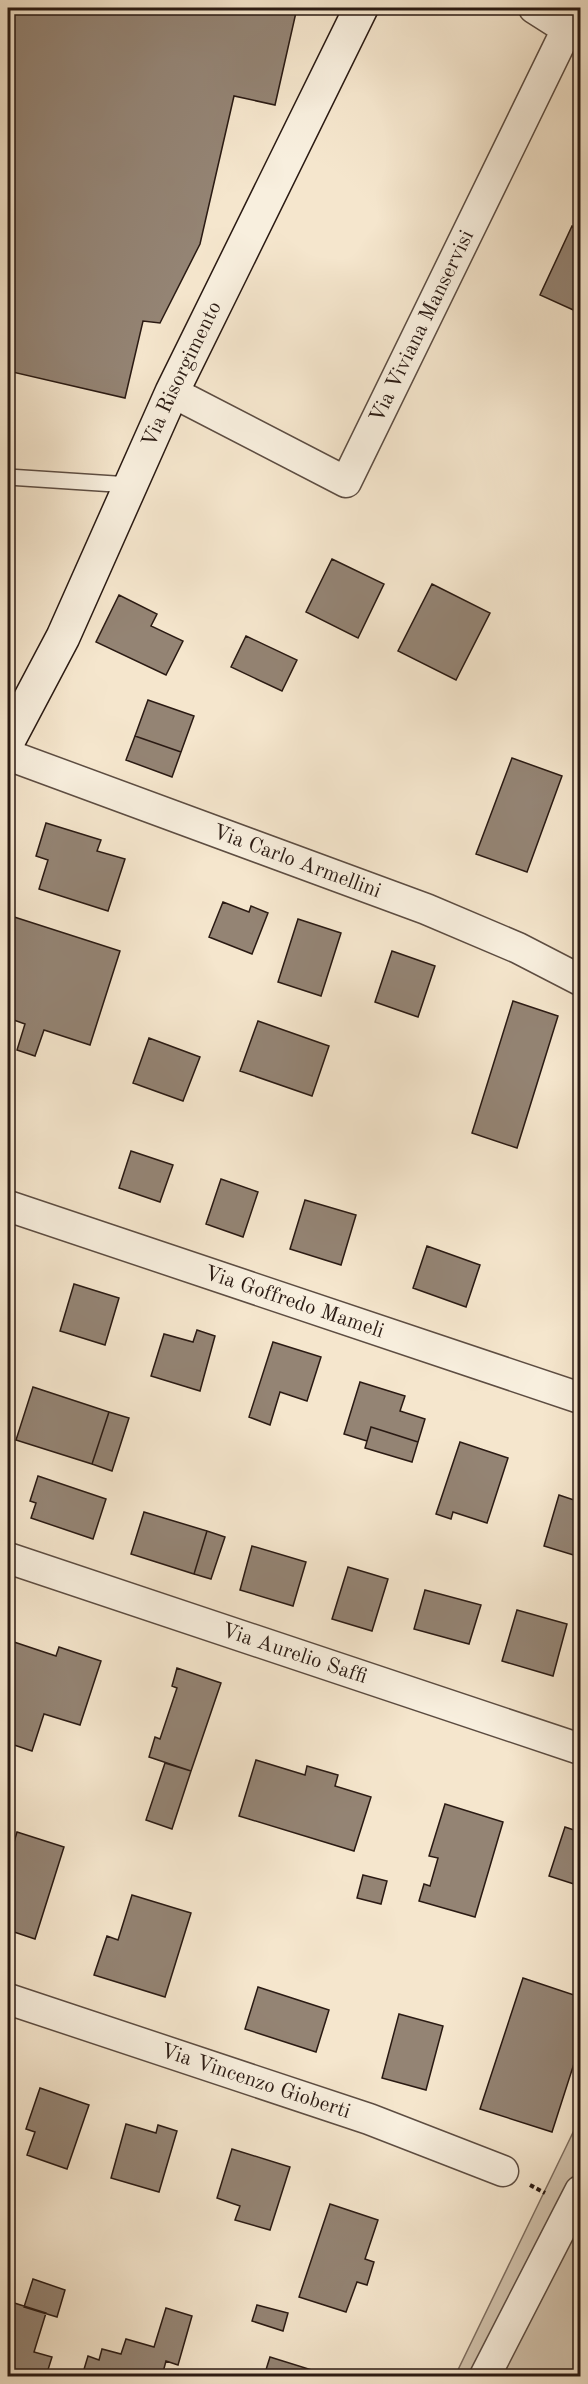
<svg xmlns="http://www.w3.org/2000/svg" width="588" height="2384" font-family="'Old Standard TT',serif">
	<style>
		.green { fill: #d2c3ad; stroke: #7e6e60; stroke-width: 1.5 }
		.building { fill: #948474; stroke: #2a1a13; stroke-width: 1.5 }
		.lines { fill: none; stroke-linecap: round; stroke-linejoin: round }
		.lane-casing { stroke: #5d4d42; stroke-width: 18 }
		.street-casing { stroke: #5d4d42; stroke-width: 33 }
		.secondary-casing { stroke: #2a1a13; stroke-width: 36 }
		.path { stroke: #2a1a13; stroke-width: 4; stroke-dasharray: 4.5 3; stroke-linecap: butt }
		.lane { stroke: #f8efde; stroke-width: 15 }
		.street { stroke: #f8efde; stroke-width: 30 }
		.secondary { stroke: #f8efde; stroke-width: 33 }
		.labels { text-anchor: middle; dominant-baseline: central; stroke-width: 4.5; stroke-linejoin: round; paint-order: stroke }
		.street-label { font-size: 21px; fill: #2a1a13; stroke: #f8efde }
	</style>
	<rect width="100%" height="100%" fill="#f5e6cd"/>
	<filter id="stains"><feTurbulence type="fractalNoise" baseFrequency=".00333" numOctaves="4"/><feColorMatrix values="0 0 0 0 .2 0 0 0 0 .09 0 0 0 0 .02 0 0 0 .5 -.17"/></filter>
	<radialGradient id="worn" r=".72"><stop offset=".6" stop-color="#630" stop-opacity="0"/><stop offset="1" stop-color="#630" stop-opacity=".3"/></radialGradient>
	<path class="green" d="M580,2118v258h-125z"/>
	<path class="building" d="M8,8h289l-22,97 -41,-9 -34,148 -40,79 -17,-2 -18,77 -117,-27z
		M572,226l8,4v83l-40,-18z
		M332,559l52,25 -26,54 -52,-26z
		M432,584l58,29 -34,67 -58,-29z
		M119,595l38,19 -6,12 32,15 -17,34 -70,-33z
		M246,636l51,24 -15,31 -51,-24z
		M148,700l46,16 -13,36 -46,-16z
		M135,736l46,16 -9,25 -46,-17z
		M512,758l50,18 -35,96 -51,-18z
		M46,823l55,17 -4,11 28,8 -17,52 -69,-22 9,-29 -12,-4z
		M223,902l26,10 2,-6 17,7 -16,41 -43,-17z
		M8,915l112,36 -30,94 -46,-15 -9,26 -18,-6 8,-26 -17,-6z
		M298,919l43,14 -20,63 -43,-14z
		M392,951l43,15 -17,51 -43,-15z
		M513,1001l45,15 -41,132 -45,-15z
		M258,1021l71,25 -17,50 -72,-25z
		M149,1038l51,19 -17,44 -50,-18z
		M131,1151l42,14 -13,37 -41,-14z
		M221,1179l37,13 -15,45 -37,-13z
		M305,1200l51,15 -15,50 -51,-16z
		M427,1246l53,19 -14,42 -53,-19z
		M74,1284l45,14 -14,47 -45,-14z
		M197,1330l18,6 -15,55 -49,-15 13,-42 29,8z
		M273,1342l48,15 -14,44 -27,-9 -10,33 -21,-8z
		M360,1382l45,14 -5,15 25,8 -7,23 -47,-15 -4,14 -23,-7z
		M33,1387l76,25 -17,52 -76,-24z
		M109,1412l20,6 -17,53 -20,-7z
		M371,1427l47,15 -6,20 -47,-14z
		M460,1442l48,16 -21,65 -34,-11 -2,7 -15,-5z
		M38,1476l68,23 -13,40 -62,-21 5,-15 -6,-2z
		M559,1495l21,7v55l-36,-11z
		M144,1512l63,19 -13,43 -63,-20z
		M207,1531l18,6 -14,42 -17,-5z
		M252,1546l54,16 -13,44 -53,-16z
		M348,1567l40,12 -16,52 -40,-12z
		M425,1590l56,15 -12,39 -55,-15z
		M517,1610l50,14 -14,52 -51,-15z
		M8,1640l48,16 3,-9 42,14 -21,64 -36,-11 -12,37 -24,-8z
		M177,1668l44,15 -30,88 -42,-14 6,-20 5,2 17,-51 -5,-2z
		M256,1760l49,15 2,-9 31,9 -3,11 36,11 -17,54 -115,-35z
		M165,1763l26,8 -19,58 -26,-9z
		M445,1804l58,18 -28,95 -56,-16 5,-17 6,2 8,-28 -9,-2z
		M565,1827l15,5v54l-31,-10z
		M17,1832l47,15 -29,92 -27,-9v-68z
		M363,1875l24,6 -6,23 -24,-6z
		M132,1895l59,18 -26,84 -71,-22 13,-39 11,4z
		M523,1978l57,19v48l-28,87 -72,-23z
		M258,1987l71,23 -13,42 -71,-23z
		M399,2014l44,12 -17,64 -44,-12z
		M40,2088l49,17 -22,64 -40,-14 8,-23 -9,-3z
		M126,2124l30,9 2,-8 19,6 -18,61 -48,-14z
		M232,2149l58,18 -20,63 -35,-10 5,-14 -23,-8z
		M330,2204l48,16 -13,39 9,3 -7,23 -10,-3 -11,30 -47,-15z
		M33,2279l32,11 -8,27 -33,-10z
		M8,2301l38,12 -12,39 18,5 -6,19h-38z
		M257,2305l31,8 -5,18 -31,-10z
		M166,2308l26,8 -14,49 -12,-4 -4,15h-80l6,-20 11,4 3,-11 19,5 5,-15 28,8z
		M270,2357l58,18 -1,1h-63z"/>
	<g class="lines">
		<defs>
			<path id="lane" d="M8,477l122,8"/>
			<g id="street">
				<path id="s1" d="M172,392l174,90 221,-453 -33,-21"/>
				<path id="s2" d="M8,755l418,154 92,39 62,32"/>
				<path id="s3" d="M8,1206l572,192"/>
				<path id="s4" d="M8,1558l572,191"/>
				<path id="s5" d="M8,1999l361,120 134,52"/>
				<path d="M485,2376l95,-185"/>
			</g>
			<g id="secondary">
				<path id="s6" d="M8,741l55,-104 109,-245 189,-384"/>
			</g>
		</defs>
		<use href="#lane" class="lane-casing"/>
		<use href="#street" class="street-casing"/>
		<use href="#secondary" class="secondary-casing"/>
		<path class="path" d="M530,2185l15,8"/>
		<use href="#lane" class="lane"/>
		<use href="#street" class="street"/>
		<use href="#secondary" class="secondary"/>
	</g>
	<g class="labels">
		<g class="street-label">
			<text stroke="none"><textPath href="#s1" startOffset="369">Via Viviana Manservisi</textPath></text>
			<text stroke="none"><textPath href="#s6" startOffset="406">Via Risorgimento</textPath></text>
			<text stroke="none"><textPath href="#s2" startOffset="308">Via Carlo Armellini</textPath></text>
			<text stroke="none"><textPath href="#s3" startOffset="302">Via Goffredo Mameli</textPath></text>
			<text stroke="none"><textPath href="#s4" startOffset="302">Via Aurelio Saffi</textPath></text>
			<text stroke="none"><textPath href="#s5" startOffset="261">Via Vincenzo Gioberti</textPath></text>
		</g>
	</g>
	<rect width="588" height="2384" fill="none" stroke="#f5e6cd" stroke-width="30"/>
	<rect x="9" y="9" width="570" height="2366" fill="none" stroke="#2a1a13" stroke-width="3"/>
	<rect x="15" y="15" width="558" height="2354" fill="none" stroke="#2a1a13" stroke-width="1.5"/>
	<rect width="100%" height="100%" filter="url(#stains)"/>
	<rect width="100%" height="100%" fill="url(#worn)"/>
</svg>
